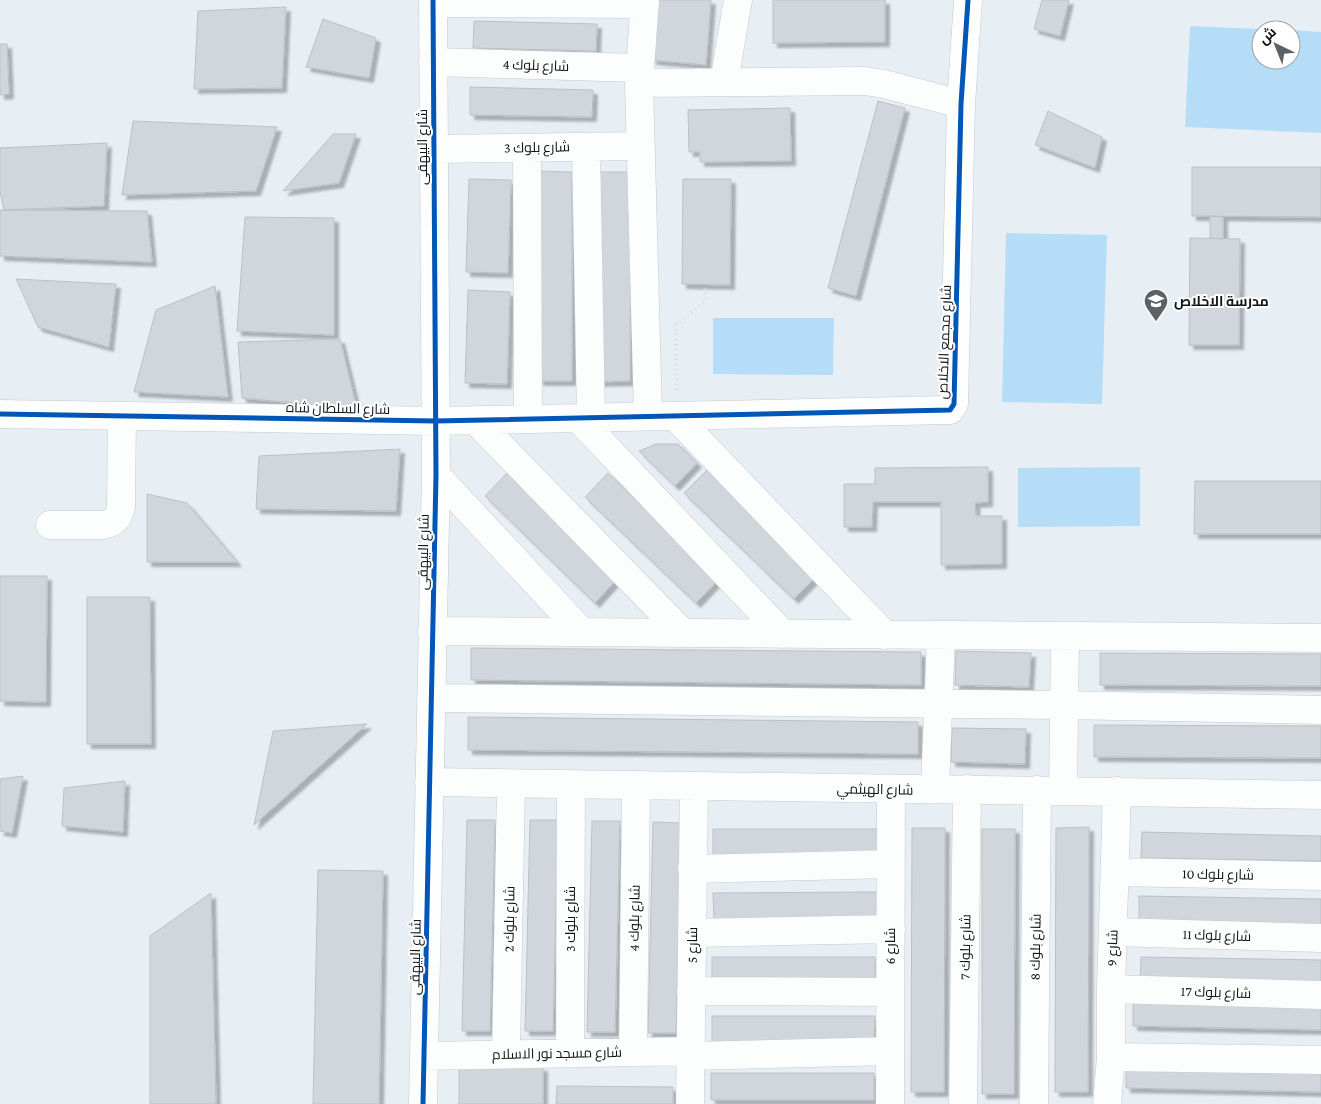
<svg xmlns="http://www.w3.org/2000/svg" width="1321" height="1104" font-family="'Crimson Pro',Cairo,serif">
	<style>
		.green { fill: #b5ddf7 }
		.building { fill: #d0d6db; stroke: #bbc1c5; filter: url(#shadow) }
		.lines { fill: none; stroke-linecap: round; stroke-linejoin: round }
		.minor-casing { stroke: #c3c9cd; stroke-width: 29 }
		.path { stroke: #d8dbdc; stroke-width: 3; stroke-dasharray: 1 4; stroke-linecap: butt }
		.minor { stroke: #fcfdfd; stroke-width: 28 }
		.cycleway-casing { stroke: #fff; stroke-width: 8 }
		.cycleway { stroke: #0057b8; stroke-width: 5 }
		.labels { text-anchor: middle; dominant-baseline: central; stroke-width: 4; stroke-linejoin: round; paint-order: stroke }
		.street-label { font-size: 14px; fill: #0f1417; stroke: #fff }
		.poi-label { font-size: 14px; font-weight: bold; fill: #0f1417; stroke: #fff; text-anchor: start }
	</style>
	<defs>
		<filter id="shadow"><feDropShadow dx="4.5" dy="4.5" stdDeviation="1" flood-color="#0004"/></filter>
	</defs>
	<rect width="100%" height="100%" fill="#e8eff4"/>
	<path class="green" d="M1190,26l95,4h-24v30h30v-30l30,2v101l-136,-6z
		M1006,233l101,2 -5,169 -100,-2z
		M713,318h121l-1,57 -120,-1z
		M1140,467v59l-122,1v-59z"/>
	<path class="building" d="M656,0h55l-5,65 -54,-5z
		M773,0h112v42l-112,1z
		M1042,0h27l-9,36 -26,-7z
		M286,7l-4,81 -88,1 4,-78z
		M323,19l53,19 -7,40 -63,-11z
		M474,21l123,3 -1,27 -123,-3z
		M0,44h7l2,50 -9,1z
		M470,87l123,3 -1,27 -122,-2z
		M878,101l27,7 -49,188 -28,-8z
		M790,108l1,53 -91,1v-10h-11l-1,-42z
		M1048,111l54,26 -7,31 -60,-23z
		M133,121l144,6 -21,64 -134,4z
		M333,134h23l-17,49 -56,8z
		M107,143l-3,63 -100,4 -4,-18v-44z
		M1192,167h129v50l-129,-1z
		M539,171l33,1v209h-33z
		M597,172h34l-1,209 -33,1z
		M469,179l42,1 -3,93 -42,-1z
		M683,179h48l-1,106 -48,-1z
		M0,210l147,1 5,51 -152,-6z
		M1210,216l13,1v22l-13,-1z
		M245,217l89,1v117l-97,-4z
		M1190,238l50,1 -1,106h-50z
		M16,279l100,5 -7,63 -71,-20z
		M215,286l13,111 -94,-5 22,-82z
		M468,290l42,2 -3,92 -42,-1z
		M340,339l17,70 -115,-11 -4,-56z
		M656,444h22l19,19 -22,23 -36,-35z
		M400,449l-4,62 -140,-2 3,-53z
		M988,467v35l-13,1 1,13h26v48l-61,1v-63h-68l-1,25h-28v-43h31v-16z
		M707,470l110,106 -23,23 -110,-106z
		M507,473l110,106 -22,24 -110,-107z
		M608,473l110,107 -22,23 -111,-106z
		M1195,481h126v53h-127z
		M147,494l40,9 50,59h-90z
		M0,576h47l-1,126 -46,-1z
		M87,597h63l1,147h-64z
		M471,648l450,4v33l-450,-5z
		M956,651l75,2 -2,34 -74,-2z
		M1100,653l221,1v32l-221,-1z
		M468,717l450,5v32l-450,-4z
		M367,724l-113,101 19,-94z
		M1094,725l227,1v32l-227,-1z
		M952,728l74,1 -1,35 -74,-2z
		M23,776l-11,57 -12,-2v-52z
		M125,781l-2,51 -61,-6 2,-38z
		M467,820h28l-5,211h-28z
		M530,820h28l-5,211h-28z
		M592,821h28l-5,211h-28z
		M653,822l28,1 -5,210h-28z
		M1089,827l-1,265h-33l1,-264z
		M912,828h33l-1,264h-33z
		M713,829h164v27h-164z
		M982,829h33l-1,265h-32z
		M1142,832l179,4v25l-180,-3z
		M318,870l65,1 -4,233h-66z
		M877,892v27l-163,1 -1,-27z
		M211,893l5,211h-66v-168z
		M1139,896l182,3v26l-182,-3z
		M712,957h163v26l-163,1z
		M1141,957l180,3v26l-181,-3z
		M1133,1000l188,4v26l-188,-4z
		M712,1016h163l-1,27h-162z
		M1126,1062l195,4v26l-195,-4z
		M543,1067v37h-84v-36z
		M711,1073h163v27h-163z
		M557,1086l116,1v17h-117z"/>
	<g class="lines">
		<defs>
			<path id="minor" d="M645,0l-6,83 9,333
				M433,3l212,1
				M433,62l207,6
				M724,82l14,-82
				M639,83l226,-2 19,3 77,20
				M586,147l5,271
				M527,148l1,271
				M434,149l207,-3
				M0,414l435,7 515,-11 4,-6 7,-300 7,-104
				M675,416l210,219
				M578,418l205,216
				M475,420l208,213
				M436,475l146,157
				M50,525h53c11,-2 16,-7 18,-18l1,-91
				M432,631l889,7
				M431,698l633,7 257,5
				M429,782l892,13
				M935,789l6,-154
				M1063,791l2,-155
				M692,869l198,-5
				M1115,872l206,4
				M1113,932l208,6
				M692,933l199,-4
				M1111,989l210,6
				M691,991l199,1
				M633,1051l3,-266
				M570,1053l1,-269
				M506,1054l5,-270
				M424,1056l266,-5
				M690,1056l200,-5
				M1111,1057l210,3
				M423,1104l13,-629 -3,-475
				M690,1104l4,-318
				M890,1104l1,-315
				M963,1104l4,-315
				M1034,1104l3,-314
				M1107,1104l4,-47v-68l6,-198"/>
		</defs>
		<use href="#minor" class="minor-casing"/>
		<path class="path" d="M677,390l-1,-65 29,-24v-17"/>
		<use href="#minor" class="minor"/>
		<defs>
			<path id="cycleway" d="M0,414l435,7 515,-11 4,-6 7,-300 7,-104
				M423,1104l13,-629 -3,-475"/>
		</defs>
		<use href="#cycleway" class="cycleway-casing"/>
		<use href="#cycleway" class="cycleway"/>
	</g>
	<defs>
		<symbol id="school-pin" viewBox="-11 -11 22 30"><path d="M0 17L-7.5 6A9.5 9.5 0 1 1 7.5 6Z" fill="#5b6164" stroke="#fff"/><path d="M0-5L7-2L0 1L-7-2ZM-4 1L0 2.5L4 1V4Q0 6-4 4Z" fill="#fff"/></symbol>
	</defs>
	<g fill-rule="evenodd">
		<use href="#school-pin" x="1142" y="287" width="28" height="38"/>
	</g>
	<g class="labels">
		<g class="street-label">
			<text transform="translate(536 65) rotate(2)">شارع بلوك 4</text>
			<text transform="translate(422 147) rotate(-90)">شارع البيهقى</text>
			<text transform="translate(537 147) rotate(-1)">شارع بلوك 3</text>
			<text transform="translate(944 342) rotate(-88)">شارع مجمع الاخلاص</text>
			<text transform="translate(338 408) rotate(1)">شارع السلطان شاه</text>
			<text transform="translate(423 552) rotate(-89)">شارع البيهقى</text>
			<text transform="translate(875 789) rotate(1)">شارع الهيثمي</text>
			<text transform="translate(1218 874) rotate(1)">شارع بلوك 10</text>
			<text transform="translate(634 918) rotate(-89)">شارع بلوك 4</text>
			<text transform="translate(509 919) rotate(-89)">شارع بلوك 2</text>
			<text transform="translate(570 919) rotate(-90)">شارع بلوك 3</text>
			<text transform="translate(1217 935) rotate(2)">شارع بلوك 11</text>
			<text transform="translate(692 945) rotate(-89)">شارع 5</text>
			<text transform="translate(890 946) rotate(-90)">شارع 6</text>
			<text transform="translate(965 947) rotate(-89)">شارع بلوك 7</text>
			<text transform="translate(1035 947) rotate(-89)">شارع بلوك 8</text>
			<text transform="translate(1112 948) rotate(-88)">شارع 9</text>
			<text transform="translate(415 957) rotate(-89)">شارع البيهقى</text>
			<text transform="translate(1216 992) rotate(2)">شارع بلوك 17</text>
			<text transform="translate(557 1053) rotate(-1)">شارع مسجد نور الاسلام</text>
		</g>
		<g class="poi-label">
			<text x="1174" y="301">مدرسة الاخلاص</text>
		</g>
	</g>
	<g transform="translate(1276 45) rotate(317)"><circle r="24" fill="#ffffff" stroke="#9fa1a2"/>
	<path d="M0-4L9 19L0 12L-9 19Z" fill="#5b6164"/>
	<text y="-8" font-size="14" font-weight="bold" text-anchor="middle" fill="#0f1417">ش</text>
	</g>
</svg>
